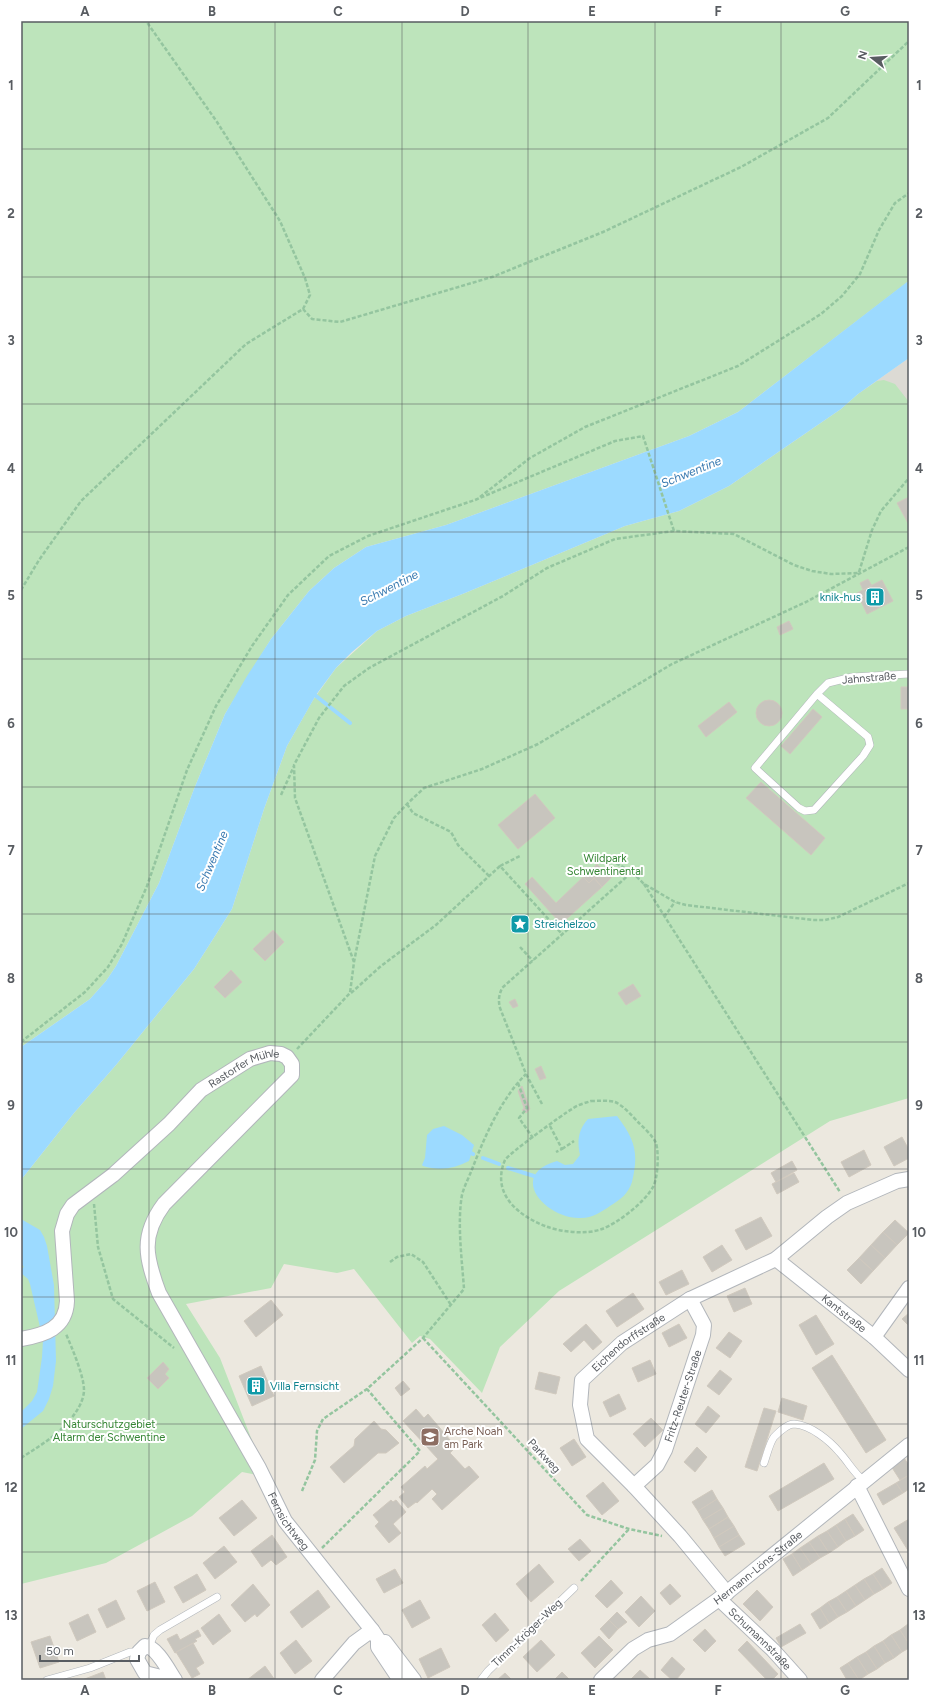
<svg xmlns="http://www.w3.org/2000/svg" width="930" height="1701" font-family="Figtree,sans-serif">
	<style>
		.industrial { fill: #dcdad4 }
		.green { fill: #bde4bb }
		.water { fill: #9cdaff }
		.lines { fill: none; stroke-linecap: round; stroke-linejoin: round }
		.stream { stroke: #9cdaff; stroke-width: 4 }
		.building { fill: #c8c5be; stroke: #d0c9be }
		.lane-casing { stroke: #b2b6bb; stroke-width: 8 }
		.street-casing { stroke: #b2b6bb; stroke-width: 16 }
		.path { stroke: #94c59f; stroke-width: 2.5; stroke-dasharray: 4 2; stroke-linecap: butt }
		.lane { stroke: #fff; stroke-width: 7 }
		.street { stroke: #fff; stroke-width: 14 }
		.grid { fill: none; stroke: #585c61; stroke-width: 1; stroke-opacity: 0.55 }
		.labels { text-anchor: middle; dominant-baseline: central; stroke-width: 4; stroke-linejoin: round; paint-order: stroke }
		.culture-label { font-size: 11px; fill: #0d838f; stroke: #fff; text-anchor: start }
		.street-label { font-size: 11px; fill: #585c61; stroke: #fff }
		.park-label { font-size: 11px; fill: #348533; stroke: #fff }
		.education-label { font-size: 11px; fill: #785e54; stroke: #fff; text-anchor: start }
		.water-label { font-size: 12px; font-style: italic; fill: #3a7bb1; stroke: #fff }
		.neatline { fill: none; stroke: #585c61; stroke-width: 1.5 }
		.grid-label { font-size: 13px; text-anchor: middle; font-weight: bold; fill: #585c61 }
	</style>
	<rect width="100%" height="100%" fill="#ece8df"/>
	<path class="industrial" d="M909,358v86l-51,-50z"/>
	<path class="green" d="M21,21h888v260l-171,131 -49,24 -243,89 -80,22 -32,21 -25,23 -38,48 -46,75 -31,75 -35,94 -43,83 -10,15 -16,18 -69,48z
		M884,380l11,4 14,18v38l-2,2 2,2v654l-79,23 -271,170 -59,56 -18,46 -52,-54 -10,-3 -8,7 -58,-74 -17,4 -53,-9 -13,24 -85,16 34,54 38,98 -1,19 -15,-3 -50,44 -86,47 -85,21v-282l2,-5 -2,-8v-109l53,-67 42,-48 78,-96 21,-33 17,-27 32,-100 23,-63 26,-46 23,-32 41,-37 29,-15 59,-23 160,-67 54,-15 50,-25 112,-77 17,-15 19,-13z"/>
	<path class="water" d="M907,282l2,2v74l-51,36 -17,15 -112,77 -50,25 -54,15 -160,67 -59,23 -29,15 -25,21 -16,16 -20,27 -29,51 -23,63 -32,100 -17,27 -21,33 -78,96 -42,48 -53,67v-133l69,-48 16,-18 10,-15 43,-83 35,-94 31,-75 22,-38 24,-37 38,-48 25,-23 32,-21 80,-22 243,-89 49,-24z
		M617,1116c18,24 22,36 15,66 -4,12 -11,17 -22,24 -9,6 -19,13 -31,12 -34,0 -72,-43 -22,-57l8,4 8,-1 7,-9c-3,-14 -2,-25 8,-36z
		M444,1126l18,9 12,10 -5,16c-15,8 -30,10 -46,5l-1,-1 3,-7 2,-23 6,-6z
		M21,1219l19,11 4,7 3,9 7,39 2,76 -3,25 -4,13 -6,12 -22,18v-17l11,-11 5,-9 5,-35 1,-17 -13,-56 -2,-5 -7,-6v-4l3,-2 -3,-4z"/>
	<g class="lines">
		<path class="stream" d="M311,692l39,31
			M471,1153l2,1
			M483,1158l16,6
			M508,1168l26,8"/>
	</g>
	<path class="building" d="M909,497v28l-12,-22z
		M868,579l4,7 -9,4 -3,-7z
		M882,580l11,21 -26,13 -10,-21z
		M789,621l4,8 -13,6 -3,-8z
		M901,687h8v22h-8z
		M756 713a13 13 0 1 1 26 0a13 13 0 1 1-26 0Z
		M729,702l8,10 -31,25 -8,-11z
		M813,709l9,8 -32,37 -9,-8z
		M761,782l64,56 -14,17 -65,-57z
		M535,794l20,24 -37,31 -20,-24z
		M597,864l6,6 -14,13 -6,-6z
		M606,867l7,9 -11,11 -8,-9z
		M532,877l24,26 27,-26 6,6 5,-5 8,9 -41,37 -36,-40z
		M273,930l11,12 -19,19 -12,-12z
		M231,970l11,12 -17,16 -11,-11z
		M633,984l8,12 -15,9 -8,-12z
		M515,999l3,7 -5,2 -4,-6z
		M541,1066l5,12 -6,2 -5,-11z
		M522,1086l8,23 -4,4 -4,-3 2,-2 -6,-17z
		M902,1137l7,13v8l-15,8 -10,-19z
		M864,1150l7,15 -22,12 -8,-15z
		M792,1161l5,9 -21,12 -5,-9z
		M794,1173l5,9 -22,12 -5,-10z
		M761,1217l11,19 -26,14 -11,-20z
		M895,1220l14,13 -12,12 -14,-13z
		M883,1232l14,13 -12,13 -14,-13z
		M722,1245l10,15 -20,12 -9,-15z
		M871,1245l14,13 -12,13 -14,-13z
		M859,1258l14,13 -12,13 -14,-14z
		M682,1270l7,14 -23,11 -7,-13z
		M745,1288l7,16 -18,8 -7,-16z
		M633,1293l11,16 -27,18 -11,-16z
		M271,1300l12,15 -27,22 -12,-16z
		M909,1313v13l-7,-7z
		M816,1315l18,29 -18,11 -17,-30z
		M586,1324l16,18 -9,8 -9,-10 -13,12 -8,-8z
		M679,1324l8,14 -18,9 -7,-14z
		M729,1332l13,9 -12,17 -14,-10z
		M832,1355l54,85 -20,13 -54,-85z
		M650,1360l6,14 -18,8 -6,-14z
		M163,1362l6,7 -4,5 4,4 -11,11 -11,-11z
		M261,1366l13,30 -22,10 -13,-30z
		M720,1370l12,9 -13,16 -12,-9z
		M539,1372l21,5 -4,17 -21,-5z
		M403,1381l7,8 -9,7 -6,-8z
		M619,1394l7,15 -16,8 -7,-15z
		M782,1398l25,8 -4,14 -25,-8z
		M708,1406l12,10 -14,17 -11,-9z
		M764,1408l12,3 -19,60 -12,-4z
		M416,1409l8,9 4,-4 28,33 -6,6 15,16 4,-3 10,11 -37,33 -10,-11 5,-5 -5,-5 -15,14 -1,-1 -8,6 -9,-11 6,-5 -4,-5 24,-21 2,3 11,-10 -35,-38z
		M651,1418l12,12 -18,17 -12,-13z
		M374,1421l7,8 5,1 13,13 -13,10h-8l-34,30 -14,-16 24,-21 1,-7z
		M574,1439l12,18 -14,9 -12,-18z
		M697,1447l10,10 -12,15 -11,-10z
		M904,1458l5,7v10l-9,5 -9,-14z
		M824,1463l10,16 -56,32 -9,-15z
		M909,1475v14l-6,4 -7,-10z
		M603,1482l16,19 -17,14 -16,-19z
		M896,1483l7,10 -20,12 -6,-11z
		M712,1490l5,9 -19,12 -6,-9z
		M717,1499l6,9 -20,12 -5,-9z
		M242,1500l15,18 -23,18 -15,-18z
		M391,1500l2,2 3,-2 10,12 -13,12 8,9 -12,10 -14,-17 4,-4 -6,-7z
		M723,1508l5,9 -19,12 -6,-9z
		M853,1514l11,16 -9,6 -10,-17z
		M728,1517l6,9 -20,12 -5,-9z
		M845,1519l10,17 -9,5 -10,-16z
		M909,1519v33l-15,-24z
		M836,1525l10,16 -8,6 -11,-16z
		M734,1526l5,9 -20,12 -5,-9z
		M827,1531l11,16 -9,6 -11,-17z
		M272,1535l15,22 -11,8 -5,-5 -9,7 -11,-16z
		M739,1535l6,9 -20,12 -6,-9z
		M818,1536l11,17 -9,5 -11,-16z
		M580,1539l11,12 -12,10 -11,-12z
		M809,1542l11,16 -9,6 -11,-16z
		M224,1546l13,16 -22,17 -12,-16z
		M800,1548l11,16 -9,6 -10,-16z
		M792,1554l10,16 -9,6 -10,-17z
		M539,1564l15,18 -23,20 -15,-18z
		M882,1568l10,15 -9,6 -10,-15z
		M395,1569l8,14 -19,10 -8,-14z
		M197,1574l9,16 -23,13 -9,-16z
		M873,1574l10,15 -9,5 -10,-15z
		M864,1579l10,15 -9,6 -10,-15z
		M611,1580l12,13 -16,15 -12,-12z
		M155,1582l10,20 -18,9 -10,-20z
		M253,1584l17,21 -13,12 -2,-3 -10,8 -14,-17z
		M670,1584l11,12 -11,9 -10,-12z
		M855,1585l10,15 -9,6 -10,-15z
		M318,1590l12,17 -28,21 -12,-16z
		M757,1590l16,17 -13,14 -17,-17z
		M846,1591l10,15 -9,6 -10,-15z
		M641,1596l14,15 -16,16 -14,-15z
		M837,1597l10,15 -9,5 -10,-15z
		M116,1600l9,19 -18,9 -9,-19z
		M420,1600l10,18 -18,10 -10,-18z
		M828,1602l10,15 -9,6 -9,-15z
		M820,1608l9,15 -9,6 -9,-15z
		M617,1612l10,10 -9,7 -9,-9z
		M495,1613l14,17 -13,12 -14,-17z
		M88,1614l8,18 -19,9 -8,-18z
		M219,1614l12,17 -18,14 -12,-17z
		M609,1620l9,9 -9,10 -9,-10z
		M800,1624l6,9 -25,14 -5,-9z
		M908,1624l1,1v19l-9,-14z
		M705,1629l11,12 -11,11 -12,-12z
		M198,1630l3,6 -6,3 2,2 -22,12 -8,-14 10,-5 3,6z
		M900,1630l9,14v4l-7,4 -11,-17z
		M891,1635l11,17 -8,6 -11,-17z
		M50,1636l9,26 -19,6 -9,-26z
		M599,1636l14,14 -18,18 -14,-15z
		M296,1640l16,21 -17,13 -15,-21z
		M541,1640l14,15 -18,17 -14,-15z
		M747,1641l31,33 -6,6h-5l-29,-30z
		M883,1641l11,17 -9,5 -11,-17z
		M193,1643l11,20 -8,5 4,6 -8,4 -16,-26z
		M874,1646l11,17 -8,6 -11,-17z
		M441,1648l9,19 -22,11 -9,-19z
		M866,1652l11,17 -9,5 -11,-17z
		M672,1657l13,12 -9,11h-4l-11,-10z
		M857,1657l11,17 -9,6 -11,-17z
		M848,1663l11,17h-12l-7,-12z
		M265,1666l10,14h-28z
		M640,1670l11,10h-21z
		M103,1672l3,8h-24z
		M562,1672l8,8h-16z
		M505,1673l7,7h-15z"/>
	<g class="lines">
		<defs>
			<path id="lane" d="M817,694l51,43 2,8 -7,11 -49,54 -9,1 -6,-3 -44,-40 62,-74 11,-11 24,-6 57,-3
				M764,1463c3,-8 5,-19 10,-26 5,-5 13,-13 20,-13 17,1 36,17 46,29 9,10 14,20 24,28
				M149,1646l5,-11 6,-5 57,-33
				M47,1680l43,-12 40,-16h9
				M481,1680l7,-9 86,-83"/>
			<g id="street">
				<path id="s1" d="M776,1259l98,78 35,33"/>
				<path d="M874,1337l35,-49"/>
				<path id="s2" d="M21,1339c24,-4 45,-11 46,-38l-5,-70 5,-17 6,-9 40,-30 56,-51 32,-34 49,-31 20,-6 11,1 6,3 5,7v11l-128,129c-24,32 -18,54 -5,89l100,175 26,53 87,109 6,9v8l22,33"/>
				<path id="s3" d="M634,1486l23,-21 8,-15 38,-115 1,-10 -14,-26"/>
				<path d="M857,1486l52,103"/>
				<path id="s4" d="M727,1593l-47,-57 -46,-50 -47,-47 -7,-34 2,-25 40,-37 68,-44 86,-40 51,-42 20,-14 50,-22 12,-2"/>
				<path id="s5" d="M719,1599l54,51 27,30"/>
				<path d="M385,1642l29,38"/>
				<path d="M173,1680l-28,-7 -8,-14 2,-7 6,-6c11,0 24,25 30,34"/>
				<path d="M322,1680l32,-37 18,-13"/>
				<path id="s6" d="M601,1680l32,-31 15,-9 22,-6 49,-35 190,-154"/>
			</g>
		</defs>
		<use href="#lane" class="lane-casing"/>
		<use href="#street" class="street-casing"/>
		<path class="path" d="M303,309l9,10 28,3 152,-45 111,-45 138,-65 87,-49 81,-77
			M480,497l50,-39 55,-31 153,-61 83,-52 21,-18 18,-22 19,-44 16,-27 14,-10
			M859,572l13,-42 9,-19 28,-33
			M21,590l18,-30 42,-59 165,-157 57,-35 7,-14 -5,-17 -25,-57 -63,-99 -71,-101
			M281,795l13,-29
			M407,804l6,9 38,19 7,13 31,31
			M594,855l9,1 29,16
			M500,866l20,-10
			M644,884l196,308
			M664,917l11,-15
			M520,947l13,14
			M354,962l-59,-164 -1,-33 25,-47 25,-32 25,-18 134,-72 44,-28 68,-29 59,-8 60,3 60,31 18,6 19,3 28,-1
			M351,993l30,-27 55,-41 64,-59 62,68
			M21,1042l64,-50 23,-25 14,-23 25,-58 40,-116 29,-64 36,-60 36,-51 41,-39 39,-20 107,-36 140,-59 28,-5 31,95
			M297,1049l53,-56 4,-31 21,-106 19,-38 13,-14 17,-16 58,-19 56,-25 134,-80 134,-62 103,-55
			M518,1083l9,25 -8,10 14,20
			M591,1101c7,0 18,-1 24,1 9,4 17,14 23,20 5,5 15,14 18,21 3,10 2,35 -3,44 -9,16 -35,36 -51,42 -16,6 -41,3 -57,-3 -28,-11 -54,-33 -40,-66 2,-5 58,-46 67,-51 5,-4 13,-6 19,-8z
			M542,1104l-16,-30 -26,-66c-2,-8 -1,-13 2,-20l130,-116 12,12 31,18 11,3 127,15h12l13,-3 71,-34
			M550,1126l12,23 -6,3
			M562,1149l12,-8
			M94,1204l4,43 15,52 61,49
			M390,1262l7,-5 14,-3 12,8 28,43
			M423,1338l164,177 42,14 33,7
			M21,1458c23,-15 46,-28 59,-53 2,-4 4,-10 4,-15 0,-14 -12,-42 -18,-56
			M302,1491l13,-31 2,-29 6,-12 44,-30
			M322,1548l98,-97 -53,-62 56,-51 41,-49c-2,-29 -7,-66 -2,-94 2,-8 6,-16 9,-23 13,-34 29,-72 55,-98
			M581,1581l48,-52"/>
		<use href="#lane" class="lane"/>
		<use href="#street" class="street"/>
	</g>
	<path class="grid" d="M149,21v1659M275,21v1659M402,21v1659M528,21v1659M655,21v1659M781,21v1659M21,149h888M21,277h888M21,404h888M21,532h888M21,659h888M21,787h888M21,914h888M21,1042h888M21,1169h888M21,1297h888M21,1424h888M21,1552h888"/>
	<defs>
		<symbol id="building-square" viewBox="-11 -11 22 22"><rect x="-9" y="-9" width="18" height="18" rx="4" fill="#0f9aa8" stroke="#fff"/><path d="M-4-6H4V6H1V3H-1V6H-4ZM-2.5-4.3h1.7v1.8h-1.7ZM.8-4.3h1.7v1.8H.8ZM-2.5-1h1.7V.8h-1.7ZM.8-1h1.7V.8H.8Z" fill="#fff"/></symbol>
		<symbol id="sight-square" viewBox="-11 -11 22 22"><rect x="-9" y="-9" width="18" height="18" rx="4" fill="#0f9aa8" stroke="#fff"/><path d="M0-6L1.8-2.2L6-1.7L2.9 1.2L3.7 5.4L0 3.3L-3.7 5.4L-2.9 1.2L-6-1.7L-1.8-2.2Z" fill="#fff"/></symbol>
		<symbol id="school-square" viewBox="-11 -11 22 22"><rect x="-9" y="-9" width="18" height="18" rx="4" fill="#8d6e63" stroke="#fff"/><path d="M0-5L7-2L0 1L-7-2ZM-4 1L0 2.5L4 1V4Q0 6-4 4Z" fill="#fff"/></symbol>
	</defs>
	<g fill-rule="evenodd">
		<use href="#building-square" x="864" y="586" width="22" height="22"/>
		<use href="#sight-square" x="509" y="913" width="22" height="22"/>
		<use href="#building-square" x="245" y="1375" width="22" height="22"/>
		<use href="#school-square" x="419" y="1426" width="22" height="22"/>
	</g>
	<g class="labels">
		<g class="culture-label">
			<text x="861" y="597" text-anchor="end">knik-hus</text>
			<text x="534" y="924">Streichelzoo</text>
			<text x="270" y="1386">Villa Fernsicht</text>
		</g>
		<g class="street-label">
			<text transform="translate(869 678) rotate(-5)">Jahnstraße</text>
			<text stroke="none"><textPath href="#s2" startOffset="386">Rastorfer Mühle</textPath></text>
			<text stroke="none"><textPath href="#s1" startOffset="87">Kantstraße</textPath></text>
			<text stroke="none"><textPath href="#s4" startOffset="328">Eichendorffstraße</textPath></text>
			<text stroke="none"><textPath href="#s3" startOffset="105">Fritz-Reuter-Straße</textPath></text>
			<text transform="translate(544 1456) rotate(47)">Parkweg</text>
			<text stroke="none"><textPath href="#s2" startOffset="992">Fernsichtweg</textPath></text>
			<text stroke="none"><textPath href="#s6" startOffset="195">Hermann-Löns-Straße</textPath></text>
			<text transform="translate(527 1633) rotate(-44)">Timm-Kröger-Weg</text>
			<text stroke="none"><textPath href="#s5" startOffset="57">Schumannstraße</textPath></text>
		</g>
		<g class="park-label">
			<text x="605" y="858">Wildpark<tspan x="605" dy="13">Schwentinental</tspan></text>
			<text x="109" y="1424">Naturschutzgebiet<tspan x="109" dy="13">Altarm der Schwentine</tspan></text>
		</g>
		<g class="education-label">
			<text x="444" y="1431">Arche Noah<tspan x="444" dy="13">am Park</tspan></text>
		</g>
		<g class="water-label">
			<text transform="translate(691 472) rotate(-22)">Schwentine</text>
			<text transform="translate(389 588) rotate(-27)">Schwentine</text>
			<text transform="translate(212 861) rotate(-67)">Schwentine</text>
		</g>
	</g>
	<rect width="930" height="1701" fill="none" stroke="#ffffff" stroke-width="44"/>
	<g transform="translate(872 58) rotate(287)" stroke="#ffffff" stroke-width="3" paint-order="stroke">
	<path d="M0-3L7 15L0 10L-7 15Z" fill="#585c61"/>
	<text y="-6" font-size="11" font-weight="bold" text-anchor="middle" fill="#585c61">N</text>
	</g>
	<path d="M40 1655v6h99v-6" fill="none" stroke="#585c61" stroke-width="2"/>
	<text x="46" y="1655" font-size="12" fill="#585c61" stroke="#ffffff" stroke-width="3" paint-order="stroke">50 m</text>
	<rect x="22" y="22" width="886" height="1657" class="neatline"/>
	<g class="grid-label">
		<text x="85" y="16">A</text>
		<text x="212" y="16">B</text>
		<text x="338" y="16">C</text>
		<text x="465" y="16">D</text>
		<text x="592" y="16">E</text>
		<text x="718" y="16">F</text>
		<text x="845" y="16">G</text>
		<text x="11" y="90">1</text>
		<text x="919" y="90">1</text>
		<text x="11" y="218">2</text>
		<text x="919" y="218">2</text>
		<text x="11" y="345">3</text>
		<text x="919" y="345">3</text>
		<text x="11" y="473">4</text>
		<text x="919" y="473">4</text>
		<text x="11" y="600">5</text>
		<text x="919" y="600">5</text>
		<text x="11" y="728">6</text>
		<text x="919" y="728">6</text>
		<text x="11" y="855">7</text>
		<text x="919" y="855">7</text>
		<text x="11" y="983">8</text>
		<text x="919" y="983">8</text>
		<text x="11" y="1110">9</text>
		<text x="919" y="1110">9</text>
		<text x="11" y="1237">10</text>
		<text x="919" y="1237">10</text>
		<text x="11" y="1365">11</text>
		<text x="919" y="1365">11</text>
		<text x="11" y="1492">12</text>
		<text x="919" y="1492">12</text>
		<text x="11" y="1620">13</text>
		<text x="919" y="1620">13</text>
		<text x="85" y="1695">A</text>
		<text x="212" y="1695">B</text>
		<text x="338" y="1695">C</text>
		<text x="465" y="1695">D</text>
		<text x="592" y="1695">E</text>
		<text x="718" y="1695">F</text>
		<text x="845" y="1695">G</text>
	</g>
</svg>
